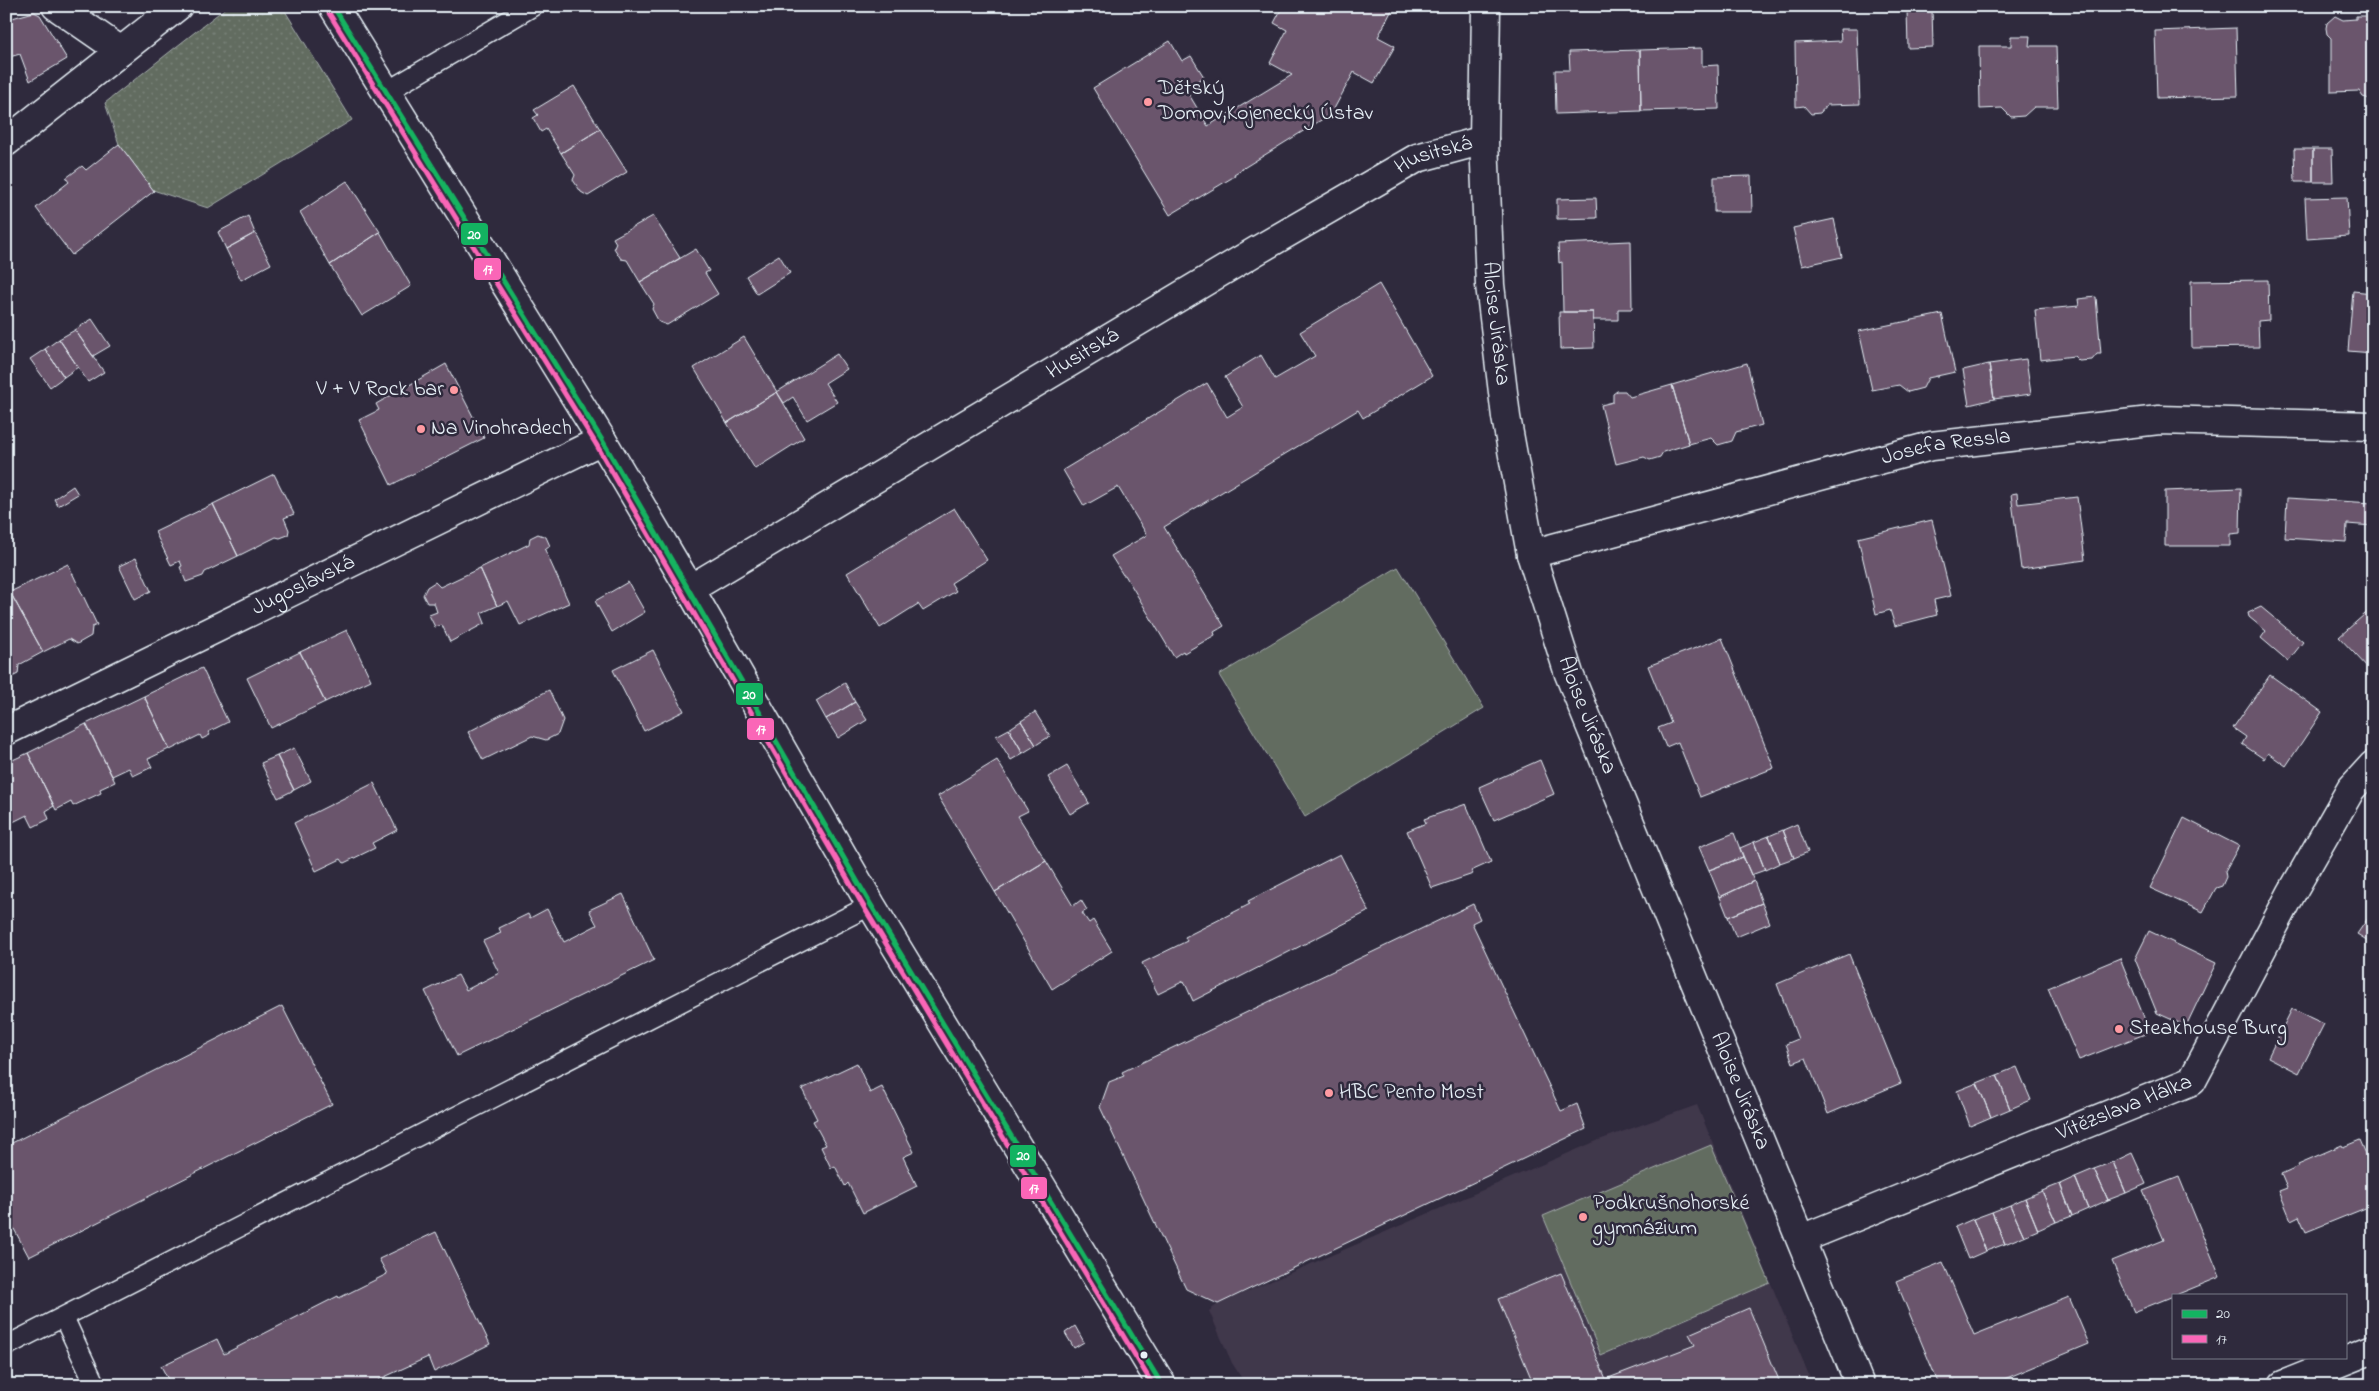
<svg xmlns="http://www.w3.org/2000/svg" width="2379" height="1391" font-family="'Indie Flower',sans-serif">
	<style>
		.built { fill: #41374b }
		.grass { fill: #626c60; stroke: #a5aeac }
		.park { fill: url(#park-dots); stroke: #a5aeac }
		.building { fill: #6a556c; stroke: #e8f1f8 }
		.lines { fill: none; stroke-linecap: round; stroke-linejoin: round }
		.lane-casing { stroke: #e8f1f8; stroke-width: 22 }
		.street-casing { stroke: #e8f1f8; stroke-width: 31 }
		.secondary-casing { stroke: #e8f1f8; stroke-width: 31 }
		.lane { stroke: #2f2a3d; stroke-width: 19 }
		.street { stroke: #2f2a3d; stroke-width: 28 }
		.secondary { stroke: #2f2a3d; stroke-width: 28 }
		.bus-1-casing { stroke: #2f2a3d; stroke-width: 9 }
		.bus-2-casing { stroke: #2f2a3d; stroke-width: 9 }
		.bus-1 { stroke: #13b361; stroke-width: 5 }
		.bus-2 { stroke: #fa66b7; stroke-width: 5 }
		.poi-dot { fill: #ff9aa2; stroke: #2f2a3d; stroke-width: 2 }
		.bus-dot { fill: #e8f1f8; stroke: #2f2a3d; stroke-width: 2 }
		.labels { text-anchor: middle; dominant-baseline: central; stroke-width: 5; stroke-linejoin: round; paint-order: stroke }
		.poi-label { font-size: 22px; fill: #e8f1f8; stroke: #2f2a3d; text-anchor: start }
		.street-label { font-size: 22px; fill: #e8f1f8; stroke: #2f2a3d }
		.line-badge { stroke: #2f2a3d; stroke-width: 2 }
		.badge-label { font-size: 14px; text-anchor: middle; font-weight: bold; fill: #fff }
	</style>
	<defs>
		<pattern id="park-dots" width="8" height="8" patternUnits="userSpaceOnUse" patternTransform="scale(1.25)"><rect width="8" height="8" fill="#626c60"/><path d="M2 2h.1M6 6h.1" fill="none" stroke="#788178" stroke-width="1.8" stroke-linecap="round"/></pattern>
	</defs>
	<rect width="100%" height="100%" fill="#2f2a3d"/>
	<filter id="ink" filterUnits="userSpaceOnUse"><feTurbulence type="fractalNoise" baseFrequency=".02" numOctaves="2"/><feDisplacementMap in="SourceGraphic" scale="10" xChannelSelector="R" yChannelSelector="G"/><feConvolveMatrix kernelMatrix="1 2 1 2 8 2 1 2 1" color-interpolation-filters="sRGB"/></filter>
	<g filter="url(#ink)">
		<path class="built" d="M1697,1105l116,280h-567l-14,-22 -23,-52 9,-7 381,-164z"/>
		<path class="grass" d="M1398,567l86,141 -179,109 -86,-142z
			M1711,1145l59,138 -169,72 -58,-139z"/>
		<path class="park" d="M228,6h54l70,114 -144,88 -55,-18 -34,-46 -14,-41z"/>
		<path class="building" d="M1283,6h111l-16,31 17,9 -21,37 -20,-11 -25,46 -3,-1 -92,57 1,2 -65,39 -77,-127 77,-47 12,20 9,-5 13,21 -19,11 23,38 84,-51 -22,-12 17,-33 -13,-7z
			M1907,9h25l1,38 -25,1z
			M6,10l1,3 3,-2 2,7 22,-6 6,3 27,44 -37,22 -10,-27 -14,4z
			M2335,16l8,4 13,-1v-3h17v84l-10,-3 -4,-6 -28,1v-54l-4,-4 -1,-6 1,-5z
			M2236,28l2,68 -81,2 -2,-67z
			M1840,29h17l3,75 -33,1 -7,8 -9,1 -7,-8 -8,1 -1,-64 46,-2z
			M2011,36h19l-1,10h27l2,61h-24l-10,9 -13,1 -9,-9 -22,1 -1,-63h32z
			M1702,48v18l16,-1 1,44 -78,2 -1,-61z
			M1640,50l1,61 -85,3 -1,-44h15l-1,-18z
			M574,86l26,43 -39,24 -15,-24 -5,3 -8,-14 5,-3 -4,-5z
			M600,129l27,43 -39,24 -7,-4 -8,-12 2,-5 -14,-22z
			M119,144l35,47 -82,64 -36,-47 33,-26 -3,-4 16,-12 4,4z
			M2294,149h19v33h-18z
			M2313,149h19l1,33h-20z
			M1751,176l1,36h-38v-35z
			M347,181l33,51 -50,33 -30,-53z
			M2347,197l2,39 -42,3 -2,-41z
			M1596,198l1,20 -40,1v-20z
			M248,216l7,17 -29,16 -8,-17z
			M653,216l27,42 -40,24 -13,-22 -6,-1 -7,-11 2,-5 -3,-5z
			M1834,219l8,38 -40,9 -9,-38z
			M380,232l31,54 -49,30 -32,-51z
			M255,233l16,31 -30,16 -15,-31z
			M1631,241l1,68h-14v11h-25v-8h-30l-1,-50 -3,1 -1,-19z
			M696,249l13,22 -4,2 13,21 -51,31 -8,-3 -7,-13 2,-5 -14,-22z
			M779,255l11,18 -33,21 -11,-18z
			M2268,280l1,40 -11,1 1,26 -67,1 -1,-67z
			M1379,284l53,92 -69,42 -5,-8 -194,117 60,99 -10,6 1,3 -31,18 -1,-2 -9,6 -49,-82h-2l-12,-19 36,-21 -29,-48 -34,19 -21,-36 144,-87 20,34 16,-10 -18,-30 36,-22 14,24 40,-23 -15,-24z
			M2353,291l20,2v60l-25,-2z
			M2096,297l5,57h-4l-5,6 -13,1 -5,-5 -34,4 -5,-50 44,-4 -1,-7z
			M1559,312h34l1,36 -34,1z
			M1942,314l13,58 -27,6 -5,10 -15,4 -9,-7 -27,5 -13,-59z
			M92,319l18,27 -17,10 -18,-26z
			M75,330l29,42 -16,10 -29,-43z
			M744,337l33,55 -50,31 -33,-55z
			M59,339l19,28 -14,10 -19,-28z
			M45,349l19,28 -14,10 -20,-28z
			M837,354l10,15 -22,14 12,19 -30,18 -14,-23 -9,6 -7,-11z
			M2026,359l5,35 -37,5 -5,-35z
			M1747,363l15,62 -26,7 -4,9 -14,4 -7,-7 -22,6 -17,-59z
			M446,364l38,74 -93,47 -32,-65 20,-10 -3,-6z
			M1989,364l5,35 -25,6 -6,-35z
			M1672,385l17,59 -26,8 -3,5 -10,3 -6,-3 -28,7 -15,-59 12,-3v-8l4,-3h8l5,6z
			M777,392l27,46 -49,31 -28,-46z
			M274,474l20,40 -10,4 5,12 -1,5 -8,3 -4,-1 -38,19 -25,-52z
			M73,486l5,8 -20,12 -4,-7z
			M2241,488l-1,45 -10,1v12h-65v-55z
			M2017,493l1,11 59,-7 8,63 -64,9 -10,-75z
			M2287,498l86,5v23l-26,-2 -1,18 -61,-4z
			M213,504l25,52 -33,16 -2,4 -17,6 -6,-15 2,-1 -2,-5 -9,4 -16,-33z
			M954,508l33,52 -36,23 5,8 -33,20 -5,-7 -38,24 -33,-55z
			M1932,520l19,76 -17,4 3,15 -42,11 -5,-16 -14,4 -18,-76z
			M538,534l8,3 4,9 -5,4 24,53 -49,22 -12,-24 -11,5 -17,-38 49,-24 1,-6z
			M136,558l15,33 -16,8 -16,-33z
			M68,564l29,61 -5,2 -1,9 -14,8 -8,-5 -26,13 -33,-60z
			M480,568l17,38 -16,7 4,10 -35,19 -8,-17 -7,2 -6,-12 8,-3 -3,-9h-7l-4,-8 4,-8 8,-5 5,5z
			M628,582l17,30 -33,20 -17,-31z
			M10,592l33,60 -24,13 -1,9 -12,6v-85z
			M2261,607l42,35 -15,19 -27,-23 5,-7 -17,-14 -1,-4z
			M2373,607v60l-3,3 -31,-33z
			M347,630l24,50 -46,22 -25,-50z
			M1722,638l52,130 -74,29 -22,-55 -12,5 -8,-19 13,-5 -23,-57z
			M653,650l31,61 -40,20 -31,-61z
			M300,652l25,50 -54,26 -24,-50z
			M202,668l26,54 -20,10 2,3 -8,4 -2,-4 -30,15 -26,-54z
			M2270,675l52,37 -36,54 -18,-13 -4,6 -22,-15 4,-7 -13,-9z
			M845,683l10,19 -29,17 -10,-18z
			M549,690l14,30 -5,14 -12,6 -14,-4 -49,24 -15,-28z
			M144,696l25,53 -21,10 4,8 -19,9 -4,-8 -17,8 -26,-52z
			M855,702l12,18 -29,18 -12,-19z
			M1035,712l15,24 -14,9 -15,-24z
			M1021,721l15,24 -13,8 -14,-24z
			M86,724l29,58 -15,7 1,4 -28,13 -2,-4 -15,8 -28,-57z
			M1009,729l14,24 -12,7 -15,-24z
			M294,748l17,33 -17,9 -17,-34z
			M28,753l26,53 -8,5 3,8 -16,8 -6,-12 -14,7 -1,-2 -6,2v-59z
			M277,756l17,34 -16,8 -17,-35z
			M997,760l31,51 -10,5 28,45 -51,31 -57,-96z
			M1540,760l14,34 -60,26 -15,-33z
			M1067,766l22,37 -19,11 -22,-37z
			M374,783l23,47 -25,13 3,5 -31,15 -3,-4 -25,12 -22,-48z
			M1466,804l25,58 -20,9 2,3 -41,14 -25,-57 19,-8 -2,-4z
			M2184,818l55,28 -14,25 1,6 -4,9 -6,2 -13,24 -53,-24z
			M1797,824l11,28 -14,6 -11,-28z
			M1783,830l11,28 -14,5 -11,-27z
			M1734,833l9,24 -34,13 -10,-23z
			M1769,836l11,27 -15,7 -11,-28z
			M1754,842l11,28 -14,5 -11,-27z
			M1340,854l29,57 -176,90 -9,-20 -26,13 -16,-31 45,-22 -2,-4 65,-33 -2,-3z
			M1743,857l11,24 -34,16 -11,-27z
			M1046,861l27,45 8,-6 6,10 -5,3 7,10 4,-3 19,31 -60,38 -57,-97z
			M1754,881l8,22 -34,14 -8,-20z
			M623,894l31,66 -197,96 -32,-65 33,-16 8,15 33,-17 -16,-32 18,-8 -2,-5 29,-14 2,4 17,-9 17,33 33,-17 -8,-15z
			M1762,903l8,20 -34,14 -8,-20z
			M1473,904l7,15 -8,4 89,188 16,-7 9,25 -368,175 -32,-15 -86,-182 9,-25 15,-6 -2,-4z
			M2373,911v33l-16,-10z
			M2149,931l67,32 -30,63 -29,-13 -22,-54z
			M1849,954l52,129 -73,31 -22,-56 -13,5 -7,-19 12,-5 -21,-55z
			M2120,958l30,74 -71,28 -31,-72z
			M282,1006l50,98 -303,153 -23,-43v-68z
			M2292,1009l32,15 -25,49 -31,-16z
			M857,1063l13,30 12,-6 32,65 -11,5 14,29 -54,27 -15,-30 -3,3 -10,-20 -4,2 -10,-21 5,-2 -13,-24 4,-2 -15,-30z
			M2017,1067l14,33 -21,9 -13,-34z
			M1997,1075l13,34 -19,8 -14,-34z
			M1977,1083l14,34 -21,9 -13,-35z
			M2360,1140l13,30v35l-67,27 -7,-16 -8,4 -12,-29 8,-3 -6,-14 18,-8 -1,-2 44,-19 1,2z
			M2132,1153l14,31 -20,9 -13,-31z
			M2113,1162l13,31 -18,7 -14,-31z
			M2094,1169l14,31 -20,9 -13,-32z
			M2075,1177l13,32 -16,7 -12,-32z
			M2179,1177l41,100 -86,35 -22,-51 52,-21 -21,-49z
			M2060,1184l12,32 -16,6 -14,-31z
			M2042,1191l14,31 -18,8 -13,-32z
			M2025,1198l13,32 -14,6 -14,-31z
			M2010,1205l14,31 -19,8 -13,-32z
			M1992,1212l13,32 -19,7 -13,-32z
			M1973,1219l13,32 -18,8 -13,-32z
			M436,1232l54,112 -56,28 -6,-15 -50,23 2,2 -5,3h-204l-10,-19 56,-27 7,15 114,-58 1,2 48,-24 -8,-15z
			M1943,1262l31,73 95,-38 20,47 -99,41h-33l-2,-5 -16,5 -43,-104z
			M1561,1273l45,106 89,-34 -6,-11 60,-26 32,77h-247l-36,-86z
			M1075,1326l9,16 -10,6 -9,-15z"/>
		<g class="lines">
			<defs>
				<path id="lane" d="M386,92l147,-86
					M64,1318l31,67
					M6,1346l865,-441"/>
				<g id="street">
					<path d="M56,6l65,45"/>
					<path d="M333,6l269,434 88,149 181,316 291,480"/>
					<path id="s1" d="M1486,6l-2,134 6,145 16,132 25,137 38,120 291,711"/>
					<path d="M6,142l172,-136"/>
					<path id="s2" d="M1531,554l400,-108 228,-26 214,6"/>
					<path id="s3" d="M690,589l566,-338 161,-93 67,-18"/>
					<path id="s4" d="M6,731l596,-291"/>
					<path id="s5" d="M1801,1239l391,-158 99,-187 60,-105 22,-24"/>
				</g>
				<path id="secondary" d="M2283,1385l90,-36"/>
			</defs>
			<use href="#lane" class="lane-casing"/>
			<use href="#street" class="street-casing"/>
			<use href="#secondary" class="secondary-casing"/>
			<use href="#lane" class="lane"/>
			<use href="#street" class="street"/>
			<use href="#secondary" class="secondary"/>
			<defs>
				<path id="bus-1" d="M333,6l269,434 269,465 291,480"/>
				<path id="bus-2" d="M327,10l269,434 269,465 288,476"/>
			</defs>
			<use href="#bus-1" class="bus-1-casing"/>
			<use href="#bus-2" class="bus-2-casing"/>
			<use href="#bus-1" class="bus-1"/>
			<use href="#bus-2" class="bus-2"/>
		</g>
	</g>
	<g class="poi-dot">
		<circle cx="1148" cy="102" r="5"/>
		<circle cx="454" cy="390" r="5"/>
		<circle cx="421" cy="429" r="5"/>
		<circle cx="2119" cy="1029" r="5"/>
		<circle cx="1329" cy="1093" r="5"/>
		<circle cx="1583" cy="1217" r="5"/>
	</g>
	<circle class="bus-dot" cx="1144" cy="1355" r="4.5"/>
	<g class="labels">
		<g class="poi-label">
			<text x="1158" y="89">Dětský<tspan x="1158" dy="25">Domov,Kojenecký Ústav</tspan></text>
			<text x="444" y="390" text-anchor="end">V + V Rock bar</text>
			<text x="431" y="429">Na Vinohradech</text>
			<text x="2129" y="1029">Steakhouse Burg</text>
			<text x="1339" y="1093">HBC Pento Most</text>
			<text x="1593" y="1204">Podkrušnohorské<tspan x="1593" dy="25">gymnázium</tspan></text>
		</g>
		<g class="street-label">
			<text stroke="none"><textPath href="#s3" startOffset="862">Husitská</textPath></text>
			<text stroke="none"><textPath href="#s1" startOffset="318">Aloise Jiráska</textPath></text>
			<text stroke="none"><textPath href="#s3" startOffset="458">Husitská</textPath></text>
			<text stroke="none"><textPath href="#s2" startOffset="429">Josefa Ressla</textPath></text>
			<text stroke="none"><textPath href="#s4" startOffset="331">Jugoslávská</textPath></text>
			<text stroke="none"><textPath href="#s1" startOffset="722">Aloise Jiráska</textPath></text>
			<text stroke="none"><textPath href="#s1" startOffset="1128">Aloise Jiráska</textPath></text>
			<text stroke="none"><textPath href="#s5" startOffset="349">Vítězslava Hálka</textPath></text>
		</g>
	</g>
	<g class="line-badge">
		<rect x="460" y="222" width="29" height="24" rx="5" fill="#13b361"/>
		<rect x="473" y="257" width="29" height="24" rx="5" fill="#fa66b7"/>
		<rect x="735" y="682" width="29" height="24" rx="5" fill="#13b361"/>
		<rect x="746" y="717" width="29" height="24" rx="5" fill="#fa66b7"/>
		<rect x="1009" y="1144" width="28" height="24" rx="5" fill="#13b361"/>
		<rect x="1020" y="1176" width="28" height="24" rx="5" fill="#fa66b7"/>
	</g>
	<g class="badge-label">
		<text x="474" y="239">20</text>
		<text x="488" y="274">17</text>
		<text x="749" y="699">20</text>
		<text x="761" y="734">17</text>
		<text x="1023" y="1160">20</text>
		<text x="1034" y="1193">17</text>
	</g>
	<rect width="2379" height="1391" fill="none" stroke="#2f2a3d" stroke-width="25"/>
	<rect x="12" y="12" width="2354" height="1366" fill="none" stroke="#e8f1f8" stroke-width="2" filter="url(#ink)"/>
	<rect x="2172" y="1294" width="175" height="65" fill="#2f2a3d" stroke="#797a88"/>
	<rect x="2182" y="1310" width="25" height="8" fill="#13b361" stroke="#797a88"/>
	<text x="2216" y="1318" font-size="15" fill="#e8f1f8">20</text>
	<rect x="2182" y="1335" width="25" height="8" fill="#fa66b7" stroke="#797a88"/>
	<text x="2216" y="1344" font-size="15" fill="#e8f1f8">17</text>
</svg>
